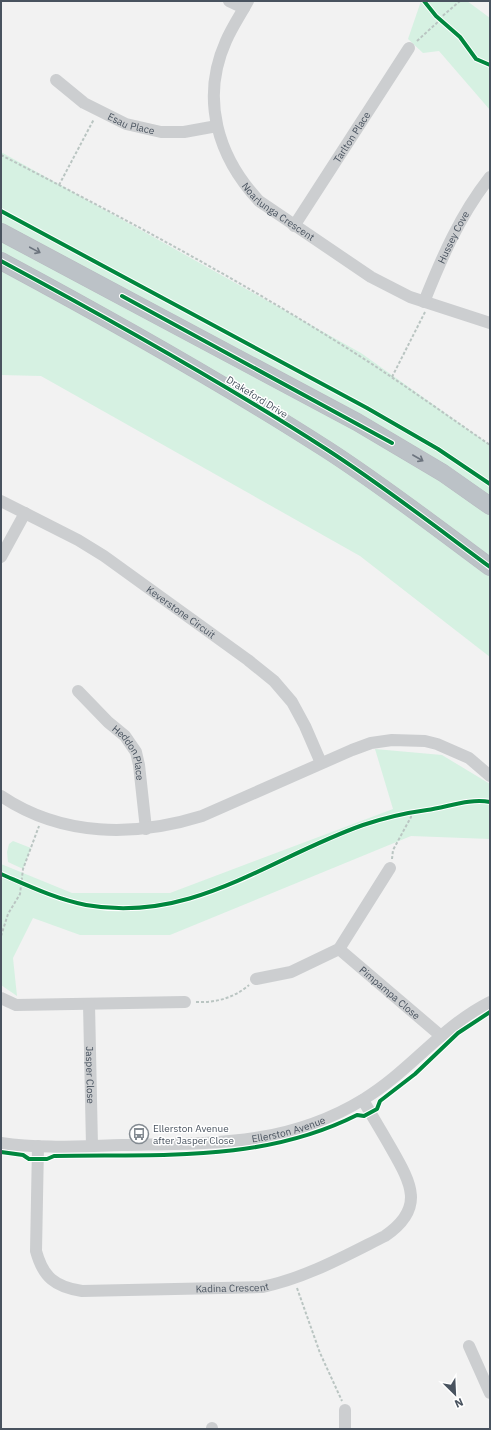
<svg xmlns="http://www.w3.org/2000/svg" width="491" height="1430" font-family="'IBM Plex Sans',sans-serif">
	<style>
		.green { fill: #d6f1e2 }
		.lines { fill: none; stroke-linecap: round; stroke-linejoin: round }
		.highway-casing { stroke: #b7bbc1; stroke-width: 18 }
		.path { stroke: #bac5c2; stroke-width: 2; stroke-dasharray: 3 2; stroke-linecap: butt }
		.minor { stroke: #ccced0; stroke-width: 12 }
		.highway { stroke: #bcc2c7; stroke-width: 17 }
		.cycleway-casing { stroke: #fff; stroke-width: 6 }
		.cycleway { stroke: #00873e; stroke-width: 4 }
		.oneway { stroke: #6c747e }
		.labels { text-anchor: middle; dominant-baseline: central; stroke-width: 3; stroke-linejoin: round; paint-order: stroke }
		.street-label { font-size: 10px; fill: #49535f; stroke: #fff }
		.poi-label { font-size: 10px; fill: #49535f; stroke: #fff; text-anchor: start }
	</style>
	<rect width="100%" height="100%" fill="#f2f2f2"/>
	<path class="green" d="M421,1h46l23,17v92l-51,-59 -16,2 -15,-14z
		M1,152l360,201 129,92v212l-130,-101 -319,-180 -40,-1z
		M375,749l67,6 48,29v55l-79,-3 -241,99h-90l-47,-17 -20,40 4,38 -16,-11v-121l71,29h98l223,-84z
		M13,841l18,7 -8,21 -15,-7 -1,-10 2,-8z"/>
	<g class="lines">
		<defs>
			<path id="highway" d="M1,232l356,190 86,51 47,33
				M1,261c110,59 219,120 325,188 56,36 110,78 164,118"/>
		</defs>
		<use href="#highway" class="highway-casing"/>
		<path class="path" d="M439,19l21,-18
			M417,41l23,-21
			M1,155c113,58 226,118 333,185 54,33 105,70 156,105
			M59,185l35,-66
			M392,377l33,-65
			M392,859l1,-9 18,-33v-4
			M1,936l7,-22 12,-20 3,-25 16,-43
			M196,1002c19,1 38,-4 53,-17
			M297,1288l23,65 22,48"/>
		<g class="minor">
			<path d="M229,1l15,7"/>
			<path id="s1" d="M248,1c-7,13 -16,26 -22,40 -26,58 -8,116 33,160l112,76 39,20 80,26"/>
			<path id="s2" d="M56,80l28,23 42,21 35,8h23l33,-6"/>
			<path id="s3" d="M294,226l115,-178"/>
			<path id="s4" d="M424,302c18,-45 36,-87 66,-125"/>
			<path id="s5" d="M1,501l77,39 26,16 144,104 26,21 18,21 13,24 16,37"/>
			<path d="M1,557l24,-44"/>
			<path id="s6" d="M78,691l30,31 17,14 11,16 3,13 7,64"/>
			<path d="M1,796c61,41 134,41 201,20l150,-66 19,-7 21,-3 33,1 12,3 32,14 21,18"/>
			<path id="s7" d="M339,949l102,87"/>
			<path d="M256,979l35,-7 48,-23 51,-81"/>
			<path d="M1,998l15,7 169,-3"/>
			<path id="s8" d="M89,1004l3,142"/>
			<path id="s9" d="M1,1143c40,6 81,3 121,2 87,-2 164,2 242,-46 46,-28 78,-73 126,-97"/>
			<path id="s10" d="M38,1146l-2,105c7,26 19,36 46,40l180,-4c44,-9 83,-31 123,-51 41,-28 26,-53 6,-88 -9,-16 -19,-32 -28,-48"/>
			<path d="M469,1346l21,47"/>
			<path d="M345,1410v19"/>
			<path d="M212,1428v1"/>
		</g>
		<use href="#highway" class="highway"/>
		<defs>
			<path id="cycleway" d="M424,1l12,15 24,21 16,22 14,6
				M1,211l366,197 71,41 52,35
				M1,261c110,59 219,120 325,188 56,36 110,78 164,118
				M122,296l270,147
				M1,874c28,12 55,25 85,31 106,19 183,-47 277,-80 21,-7 42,-12 64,-15 21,-3 43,-12 63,-8
				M1,1152l22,3 6,4h18l7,-3c104,-2 208,7 303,-41l7,1 13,-7 3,-8 35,-27 43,-41 32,-21"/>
		</defs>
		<use href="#cycleway" class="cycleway-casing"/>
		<use href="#cycleway" class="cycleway"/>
	</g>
	<defs><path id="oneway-shaft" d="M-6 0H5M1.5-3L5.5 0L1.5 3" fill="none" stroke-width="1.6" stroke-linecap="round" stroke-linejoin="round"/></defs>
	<g class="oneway">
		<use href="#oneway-shaft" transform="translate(35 250) rotate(28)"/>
		<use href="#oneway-shaft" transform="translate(418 458) rotate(30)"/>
	</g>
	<defs>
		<symbol id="bus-ring" viewBox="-11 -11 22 22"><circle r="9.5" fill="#fff" stroke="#848b92" stroke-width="1.5"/><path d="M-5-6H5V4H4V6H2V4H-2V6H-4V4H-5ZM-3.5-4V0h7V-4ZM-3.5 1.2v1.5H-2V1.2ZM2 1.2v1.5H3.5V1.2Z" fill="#848b92"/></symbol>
	</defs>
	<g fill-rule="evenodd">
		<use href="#bus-ring" x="128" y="1123" width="22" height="22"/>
	</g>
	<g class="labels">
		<g class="street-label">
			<text stroke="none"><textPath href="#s2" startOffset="88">Esau Place</textPath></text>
			<text stroke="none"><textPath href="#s3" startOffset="106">Tarlton Place</textPath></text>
			<text stroke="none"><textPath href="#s1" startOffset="241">Noarlunga Crescent</textPath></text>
			<text stroke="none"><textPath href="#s4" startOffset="71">Hussey Cove</textPath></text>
			<text transform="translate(257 397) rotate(32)">Drakeford Drive</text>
			<text stroke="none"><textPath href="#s5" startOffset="212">Keverstone Circuit</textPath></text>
			<text stroke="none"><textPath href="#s6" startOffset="82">Heddon Place</textPath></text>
			<text stroke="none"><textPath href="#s7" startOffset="67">Pimpampa Close</textPath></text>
			<text stroke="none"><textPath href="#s8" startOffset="71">Jasper Close</textPath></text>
			<text stroke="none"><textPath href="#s9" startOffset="289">Ellerston Avenue</textPath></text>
			<text stroke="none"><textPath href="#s10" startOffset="321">Kadina Crescent</textPath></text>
		</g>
		<g class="poi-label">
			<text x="153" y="1128">Ellerston Avenue<tspan x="153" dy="12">after Jasper Close</tspan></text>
		</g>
	</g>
	<rect width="491" height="1430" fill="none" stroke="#49535f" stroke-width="4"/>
	<g transform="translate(455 1394) rotate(156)" stroke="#ffffff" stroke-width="3" paint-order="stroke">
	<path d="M0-3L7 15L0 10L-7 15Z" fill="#49535f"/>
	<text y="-6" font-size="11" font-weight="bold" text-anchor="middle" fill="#49535f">N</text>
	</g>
</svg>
